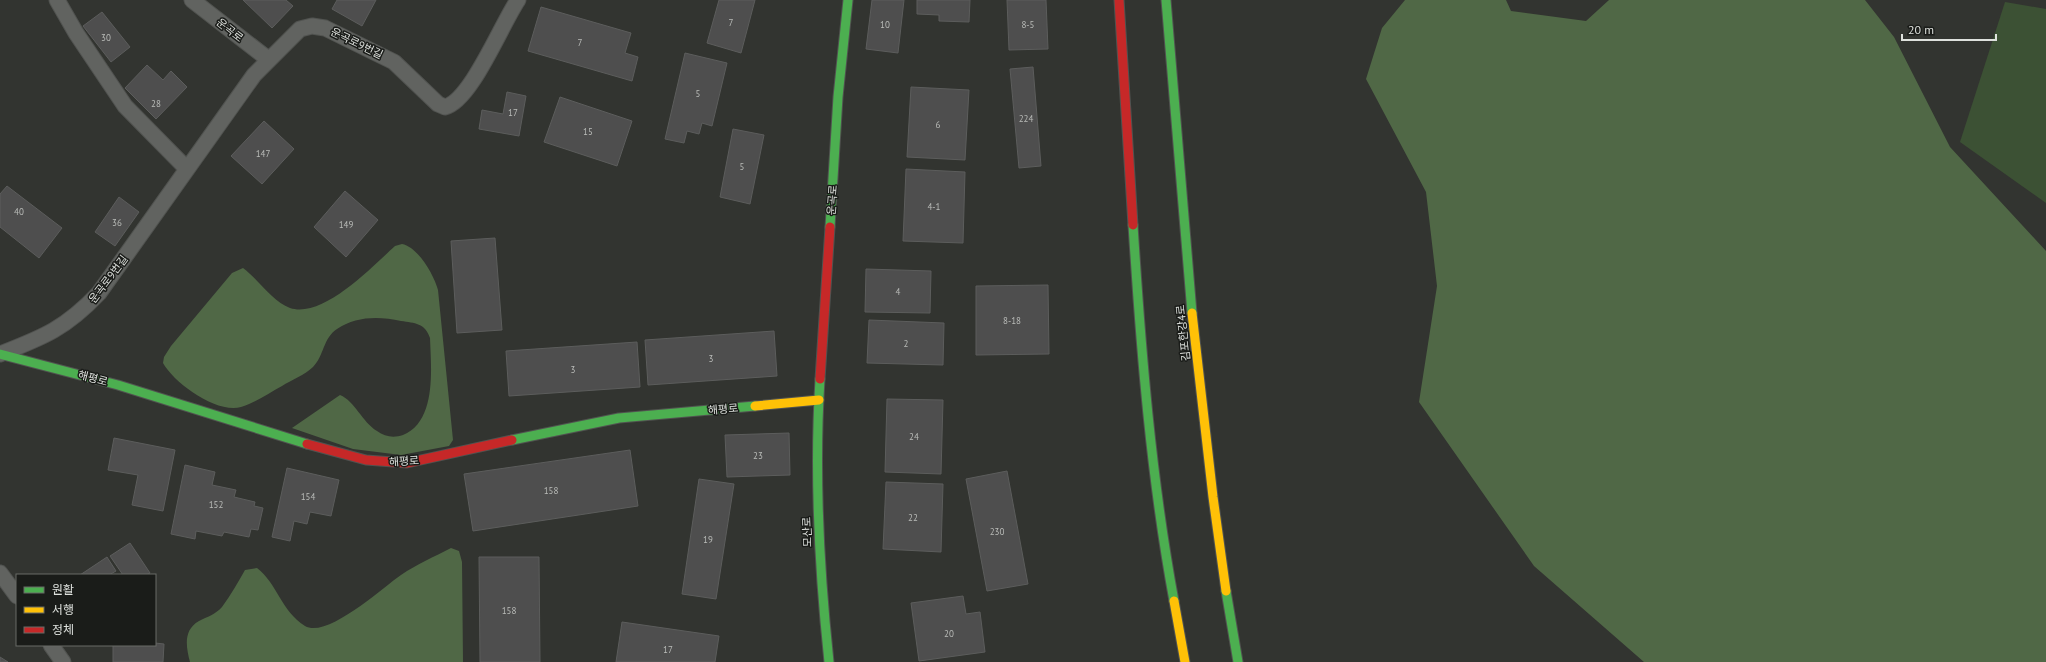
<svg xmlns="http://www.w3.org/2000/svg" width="2046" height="662" font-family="'PT Sans','Noto Sans KR',sans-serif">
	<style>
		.green { fill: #3c5134 }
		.forest { fill: #506846 }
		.building { fill: #4e4e4e; stroke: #5c5d5c }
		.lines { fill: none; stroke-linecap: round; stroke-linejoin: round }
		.lane-casing { stroke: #515350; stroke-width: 17 }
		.fast-casing { stroke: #515350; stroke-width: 11 }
		.slow-casing { stroke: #515350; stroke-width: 11 }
		.jam-casing { stroke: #515350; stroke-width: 11 }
		.lane { stroke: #616360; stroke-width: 15 }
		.fast { stroke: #4caf50; stroke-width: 9 }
		.slow { stroke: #ffc107; stroke-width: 9 }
		.jam { stroke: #c62828; stroke-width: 9 }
		.labels { text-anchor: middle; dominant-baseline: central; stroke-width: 3; stroke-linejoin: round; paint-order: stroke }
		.number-label { font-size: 9px; fill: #babcb9 }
		.street-label { font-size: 11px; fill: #dee1dd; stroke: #1a1c19 }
	</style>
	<rect width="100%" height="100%" fill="#323430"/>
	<path class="green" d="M2005,2l41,7v194l-86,-61z"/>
	<path class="forest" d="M1405,0h101l5,11 75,10 23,-21h256l29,37 56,110 96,104v411h-402l-110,-96 -115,-164 18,-116 -11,-94 -60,-113 16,-51z
		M402,244c16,3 32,31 36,46l15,150 -4,6 -48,9 -48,-6 -61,-21 48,-33c15,6 22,27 37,36 8,6 17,7 26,4 34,-14 28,-67 27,-97 -5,-15 -15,-15 -29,-17 -22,-5 -45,-5 -64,8 -14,9 -13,27 -24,38 -8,8 -22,13 -31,19 -13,7 -27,17 -41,21 -24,7 -67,-24 -78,-44l1,-6 7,-11 61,-73 11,-5c15,11 30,34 47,40 33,11 83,-42 105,-62z
		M451,548l8,3 3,11 1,100h-273c-4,-15 -7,-32 9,-41 8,-4 17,-7 23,-14 9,-12 16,-25 23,-37l12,-2c20,15 24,43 48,58 22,13 77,-38 96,-51 16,-11 33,-18 50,-27z"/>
	<path class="building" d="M243,0h43l7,6 -21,22z
		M337,0h39l-14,26 -30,-17z
		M719,0h36l-14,53 -34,-10z
		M872,0h32l-6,53 -32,-4z
		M917,0h53l-1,22 -30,-1v-6l-22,-1z
		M1007,0h39l2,49 -39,1z
		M541,7l90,26 -6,20 13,4 -6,24 -104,-30z
		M102,12l28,35 -19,15 -28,-36z
		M685,53l42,10 -15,63 -10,-3 -3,11 -12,-3 -3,12 -19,-4z
		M147,65l16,15 8,-9 16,16 -31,32 -31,-31z
		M1033,67l8,99 -22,2 -9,-99z
		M911,87l58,3 -4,70 -58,-3z
		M507,92l19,4 -7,40 -40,-7 3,-19 21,4z
		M560,97l72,24 -15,45 -73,-24z
		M264,121l30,28 -32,35 -31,-28z
		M733,129l31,6 -14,69 -30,-7z
		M906,169l59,3 -2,71 -60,-2z
		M7,186l55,42 -23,30 -39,-31v-33z
		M345,191l33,29 -32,37 -32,-30z
		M119,197l20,15 -24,34 -20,-14z
		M495,238l7,92 -45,3 -6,-92z
		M866,269l65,2 -1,42 -65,-1z
		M1048,285l1,69 -73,1v-69z
		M869,320l75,3 -1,42 -76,-2z
		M774,331l3,45 -129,9 -3,-45z
		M637,342l3,45 -131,9 -3,-45z
		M887,399l56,1 -2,74 -56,-2z
		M789,433l1,42 -63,2 -2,-42z
		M114,438l61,12 -12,61 -31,-6 6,-30 -30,-5z
		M630,450l8,56 -165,25 -9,-57z
		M185,465l30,7 -3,13 24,5 -2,7 21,5 -1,4 9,2 -5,22 -7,-1 -2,8 -25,-5 -2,4 -26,-5 -1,8 -24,-5z
		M287,468l52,12 -8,36 -21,-4 -3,12 -13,-3 -4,20 -18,-4z
		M1007,471l21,113 -41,7 -21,-112z
		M699,479l35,5 -18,115 -34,-5z
		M886,482l57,2 -2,68 -58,-3z
		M130,543l20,30 -4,2h-23l-13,-19z
		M107,557l9,14 -7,4h-29z
		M479,557h60l1,105h-60z
		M963,596l3,18 14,-2 5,40 -66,9 -8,-58z
		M622,622l97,14 -4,26h-99z
		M155,643l9,1 -1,18h-50v-17h42z
		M0,657l8,5h-8z"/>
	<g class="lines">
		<defs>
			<path id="lane" d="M57,0l19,33 49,73 62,63
				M192,0l76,59
				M0,354c44,-17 66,-26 99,-61l155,-218 46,-46 12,-3 13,2 69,34 44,42 7,3c26,-6 57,-84 73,-107
				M0,573l17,23
				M51,645l12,17"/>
			<path id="fast" d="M1166,0l26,313
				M1133,225c8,126 18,252 41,376
				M830,227l8,-130 10,-97
				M0,354l118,31 189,59
				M820,379c-6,95 -1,189 9,283
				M512,440l107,-22 136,-12
				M1226,591l12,71"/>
			<path id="slow" d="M1192,313l21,184 13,94
				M755,406l64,-6
				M1174,601l11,61"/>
			<path id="jam" d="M1119,0l14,225
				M820,379l10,-152
				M307,444l59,16 41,3 105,-23"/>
		</defs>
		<use href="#lane" class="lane-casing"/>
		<use href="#fast" class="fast-casing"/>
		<use href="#slow" class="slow-casing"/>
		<use href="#jam" class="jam-casing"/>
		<use href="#lane" class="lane"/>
		<use href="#fast" class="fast"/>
		<use href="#slow" class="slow"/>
		<use href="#jam" class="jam"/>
	</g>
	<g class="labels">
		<g class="number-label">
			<text x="731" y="22">7</text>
			<text x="885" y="24">10</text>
			<text x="1028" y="24">8-5</text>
			<text x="106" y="37">30</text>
			<text x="580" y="42">7</text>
			<text x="698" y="93">5</text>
			<text x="156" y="103">28</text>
			<text x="513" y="112">17</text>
			<text x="1026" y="118">224</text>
			<text x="938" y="124">6</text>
			<text x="588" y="131">15</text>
			<text x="263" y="153">147</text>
			<text x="742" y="166">5</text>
			<text x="934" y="206">4-1</text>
			<text x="19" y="211">40</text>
			<text x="117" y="222">36</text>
			<text x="346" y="224">149</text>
			<text x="898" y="291">4</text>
			<text x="1012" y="320">8-18</text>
			<text x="906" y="343">2</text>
			<text x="711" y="358">3</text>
			<text x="573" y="369">3</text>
			<text x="914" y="436">24</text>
			<text x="758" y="455">23</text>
			<text x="551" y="490">158</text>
			<text x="308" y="496">154</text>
			<text x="216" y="504">152</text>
			<text x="913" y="517">22</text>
			<text x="997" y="531">230</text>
			<text x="708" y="539">19</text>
			<text x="509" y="610">158</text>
			<text x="949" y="633">20</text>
			<text x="668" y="649">17</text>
		</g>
		<g class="street-label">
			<text transform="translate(230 30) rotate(38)">운곡로</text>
			<text transform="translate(357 43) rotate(26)">운곡로9번길</text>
			<text transform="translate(832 200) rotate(-86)">운곡로</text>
			<text transform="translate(108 279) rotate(-53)">운곡로9번길</text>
			<text transform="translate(1183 333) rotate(-96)">김포한강4로</text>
			<text transform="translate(93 378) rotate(15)">해평로</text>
			<text transform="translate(723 409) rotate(-5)">해평로</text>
			<text transform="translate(404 461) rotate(-4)">해평로</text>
			<text transform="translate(807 532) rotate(-92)">모산로</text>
		</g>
	</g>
	<rect x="16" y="574" width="140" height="72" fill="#1a1c19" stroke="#686b67"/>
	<rect x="24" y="587" width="20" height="6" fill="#4caf50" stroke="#686b67"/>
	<text x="52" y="594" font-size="12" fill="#dee1dd">원활</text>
	<rect x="24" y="607" width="20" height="6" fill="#ffc107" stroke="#686b67"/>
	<text x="52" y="614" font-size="12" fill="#dee1dd">서행</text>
	<rect x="24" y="627" width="20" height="6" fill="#c62828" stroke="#686b67"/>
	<text x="52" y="634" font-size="12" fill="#dee1dd">정체</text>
	<path d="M1902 34v6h94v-6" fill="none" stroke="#dee1dd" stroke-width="2"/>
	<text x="1908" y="34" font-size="12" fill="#dee1dd" stroke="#1a1c19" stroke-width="3" paint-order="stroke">20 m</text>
</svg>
